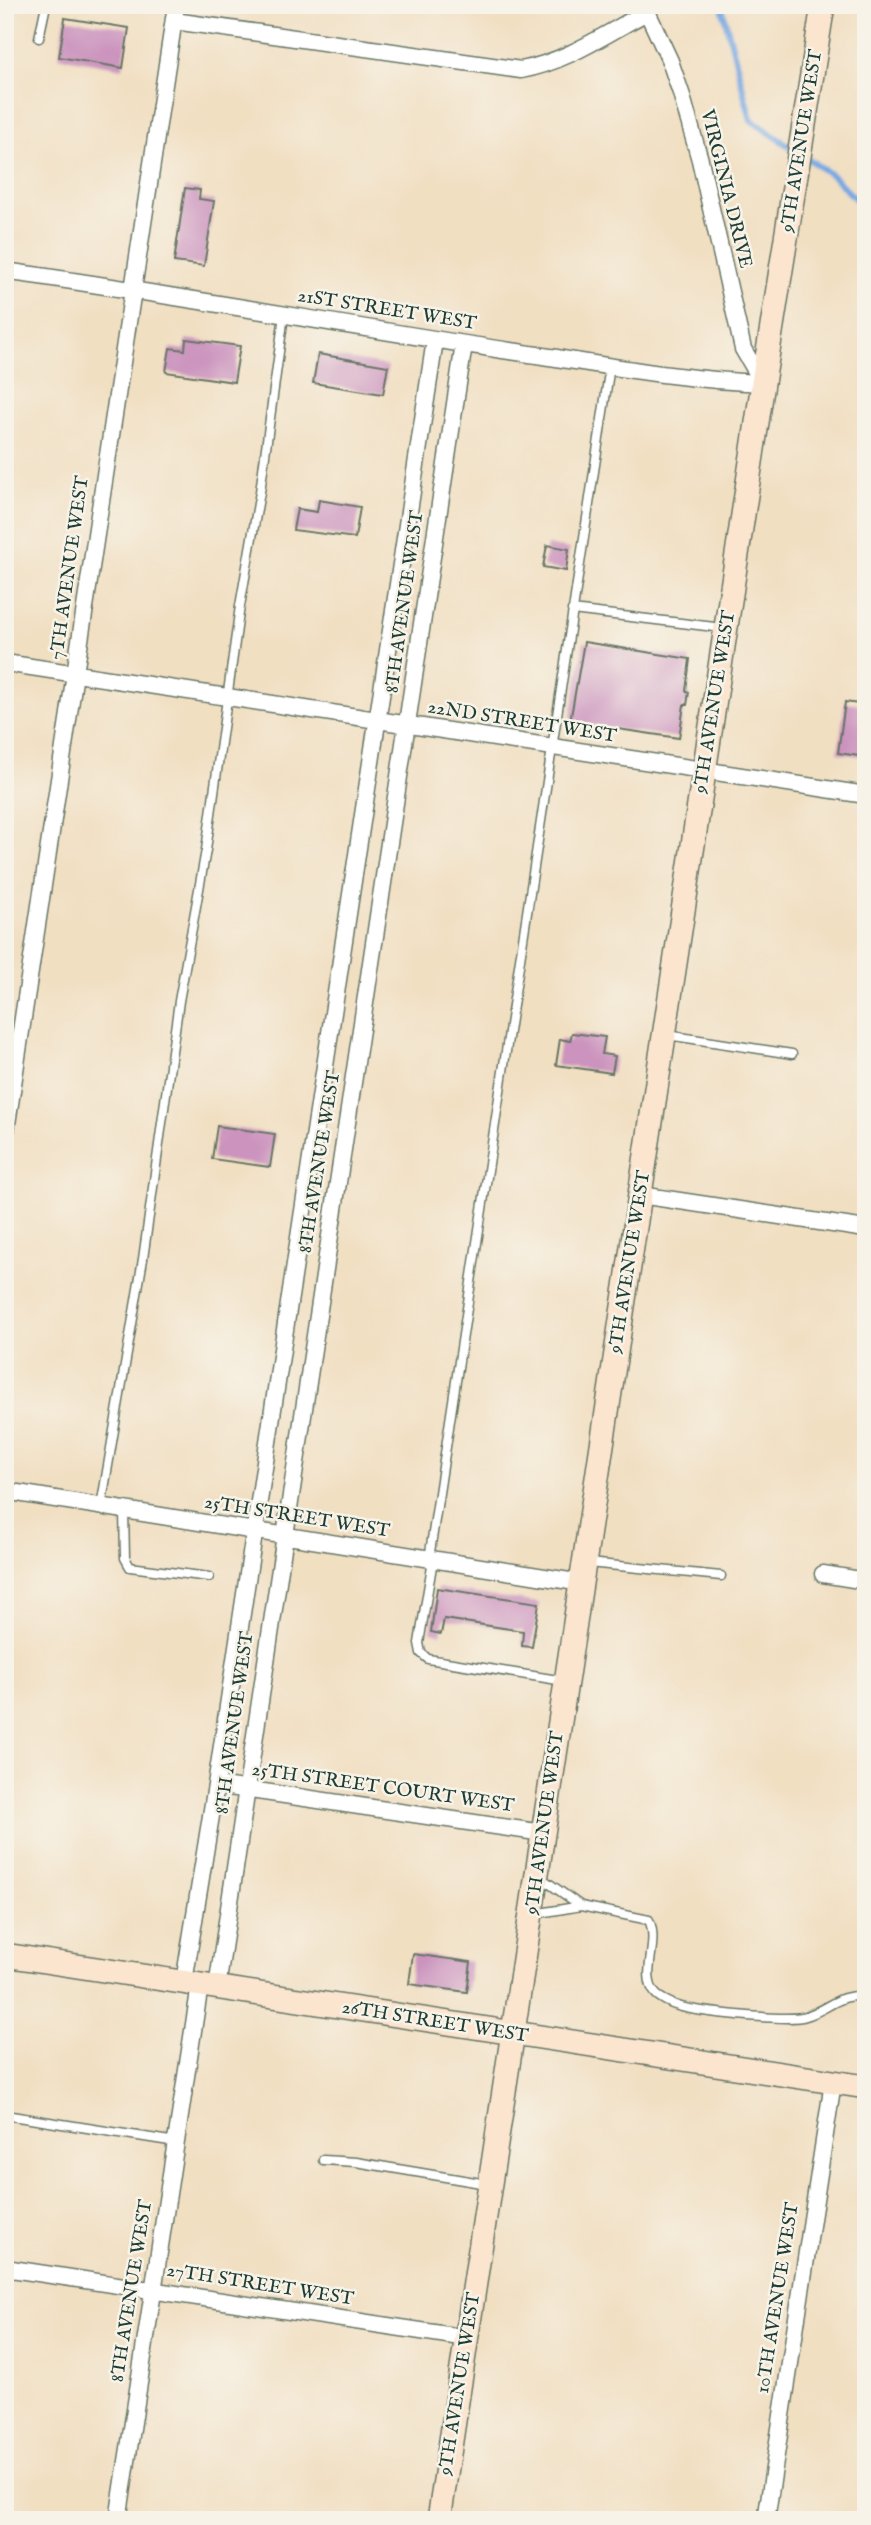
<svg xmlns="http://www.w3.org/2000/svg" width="871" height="2525" font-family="'IM FELL English',serif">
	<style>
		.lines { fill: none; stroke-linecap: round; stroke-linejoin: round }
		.stream { stroke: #77a8e2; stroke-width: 6 }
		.building { fill: #cb93be }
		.lane-casing { stroke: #687666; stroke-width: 11 }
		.street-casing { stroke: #687666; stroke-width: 19 }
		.secondary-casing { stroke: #687666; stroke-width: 26 }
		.lane { stroke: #fff; stroke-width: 8 }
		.street { stroke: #fff; stroke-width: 16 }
		.secondary { stroke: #fbe5cf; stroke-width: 23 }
		.labels { text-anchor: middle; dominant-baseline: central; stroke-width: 5; stroke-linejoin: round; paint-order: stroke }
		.street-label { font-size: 19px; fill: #1f3d34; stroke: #f7f3e8 }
	</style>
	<rect width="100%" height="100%" fill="#f7f3e8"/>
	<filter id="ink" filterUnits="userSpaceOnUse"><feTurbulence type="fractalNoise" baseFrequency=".0143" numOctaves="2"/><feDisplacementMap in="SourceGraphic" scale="14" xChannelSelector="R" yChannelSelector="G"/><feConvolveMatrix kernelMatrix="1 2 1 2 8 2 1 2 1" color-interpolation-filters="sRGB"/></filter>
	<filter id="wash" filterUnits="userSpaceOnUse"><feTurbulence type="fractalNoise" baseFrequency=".00686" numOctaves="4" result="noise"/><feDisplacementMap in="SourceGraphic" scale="28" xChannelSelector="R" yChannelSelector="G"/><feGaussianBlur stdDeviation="1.57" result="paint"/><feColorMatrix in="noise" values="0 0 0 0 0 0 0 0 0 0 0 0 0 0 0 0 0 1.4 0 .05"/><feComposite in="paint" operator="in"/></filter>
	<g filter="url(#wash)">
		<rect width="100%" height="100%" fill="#f1dfc2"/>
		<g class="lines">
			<path class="stream" d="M722,7l29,113 44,30
				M804,156l30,21 32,33"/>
		</g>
		<g id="blocks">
			<path class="building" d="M65,18l64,10 -6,40 -64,-11z
				M185,188l15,2 -1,9 15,2 -10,65 -30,-4z
				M186,339l54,7 -6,36 -68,-10 4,-24 15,2z
				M318,354l70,12 -5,28 -70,-11z
				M319,500l41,7 -5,31 -62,-8 4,-21 20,3z
				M547,545l22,4 -3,22 -23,-4z
				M584,642l106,17 -4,32 3,1 -2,13h-3l-5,33 -109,-16z
				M845,702l21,3v52l-28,-4z
				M572,1033l33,4 -3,17 13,2 -3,17 -56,-8 4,-26 10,2z
				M217,1126l58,8 -5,33 -58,-8z
				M437,1588l102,15 -7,44 -10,-1 1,-15 -79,-12 -3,15 -10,-2z
				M413,1954l58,8 -4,30 -58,-8z"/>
		</g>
	</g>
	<g filter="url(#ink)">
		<use href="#blocks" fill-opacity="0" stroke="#687666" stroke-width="2"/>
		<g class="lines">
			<defs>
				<path id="lane" d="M39,38l7,-33
					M572,610l151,18
					M667,1035l125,19
					M101,1507l42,-248 36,-258 27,-151 34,-244 20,-114 24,-177
					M124,1510l1,48 5,9 79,10
					M429,1559l181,-1193
					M433,1560l-14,83 2,10 7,6 136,22
					M588,1563l133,13
					M540,1877l41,29
					M534,1914l47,-8 68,14c11,23 -9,55 6,73 4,5 16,11 23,13 18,6 112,16 128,10 23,-7 33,-23 60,-20
					M5,2115l171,27
					M323,2160l33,2 131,22"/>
				<path id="street" d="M644,5l26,56 11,32 19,67 43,189 20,34
					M174,21l347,49c45,-8 86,-37 126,-58
					M5,271c169,24 336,54 505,80 84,12 168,29 253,32
					M5,663l861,132
					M5,1137l171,-1132
					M640,1195l226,34
					M5,1491l577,92
					M823,1574l43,7
					M216,1785l327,48
					M184,1982l32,-197 219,-1445
					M217,1988l247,-1644
					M5,2268l462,70
					M118,2520l82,-535
					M766,2520l67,-438"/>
				<path id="secondary" d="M5,1955l861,132
					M439,2520l324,-2137 60,-378"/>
			</defs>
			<use href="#lane" class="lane-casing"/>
			<use href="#street" class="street-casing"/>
			<use href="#secondary" class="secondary-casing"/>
			<use href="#lane" class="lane"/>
			<use href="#street" class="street"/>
			<use href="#secondary" class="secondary"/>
		</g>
	</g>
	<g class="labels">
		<g class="street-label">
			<text transform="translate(802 141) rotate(-81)">9TH AVENUE WEST</text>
			<text transform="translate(726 189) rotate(76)">VIRGINIA DRIVE</text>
			<text transform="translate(387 310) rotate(9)">21ST STREET WEST</text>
			<text transform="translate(70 568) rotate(-82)">7TH AVENUE WEST</text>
			<text transform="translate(405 602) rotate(-82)">8TH AVENUE WEST</text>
			<text transform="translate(715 702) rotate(-81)">9TH AVENUE WEST</text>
			<text transform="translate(522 722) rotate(9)">22ND STREET WEST</text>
			<text transform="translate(320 1162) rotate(-81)">8TH AVENUE WEST</text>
			<text transform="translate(630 1262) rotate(-81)">9TH AVENUE WEST</text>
			<text transform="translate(297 1517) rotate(9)">25TH STREET WEST</text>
			<text transform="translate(235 1723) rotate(-82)">8TH AVENUE WEST</text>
			<text transform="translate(383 1788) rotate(8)">25TH STREET COURT WEST</text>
			<text transform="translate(545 1823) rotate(-82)">9TH AVENUE WEST</text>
			<text transform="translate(435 2022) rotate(9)">26TH STREET WEST</text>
			<text transform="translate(260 2285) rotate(9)">27TH STREET WEST</text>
			<text transform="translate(132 2291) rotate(-81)">8TH AVENUE WEST</text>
			<text transform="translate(778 2298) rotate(-81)">10TH AVENUE WEST</text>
			<text transform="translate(460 2384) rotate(-81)">9TH AVENUE WEST</text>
		</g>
	</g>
	<rect width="871" height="2525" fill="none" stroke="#f7f3e8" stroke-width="28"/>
</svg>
